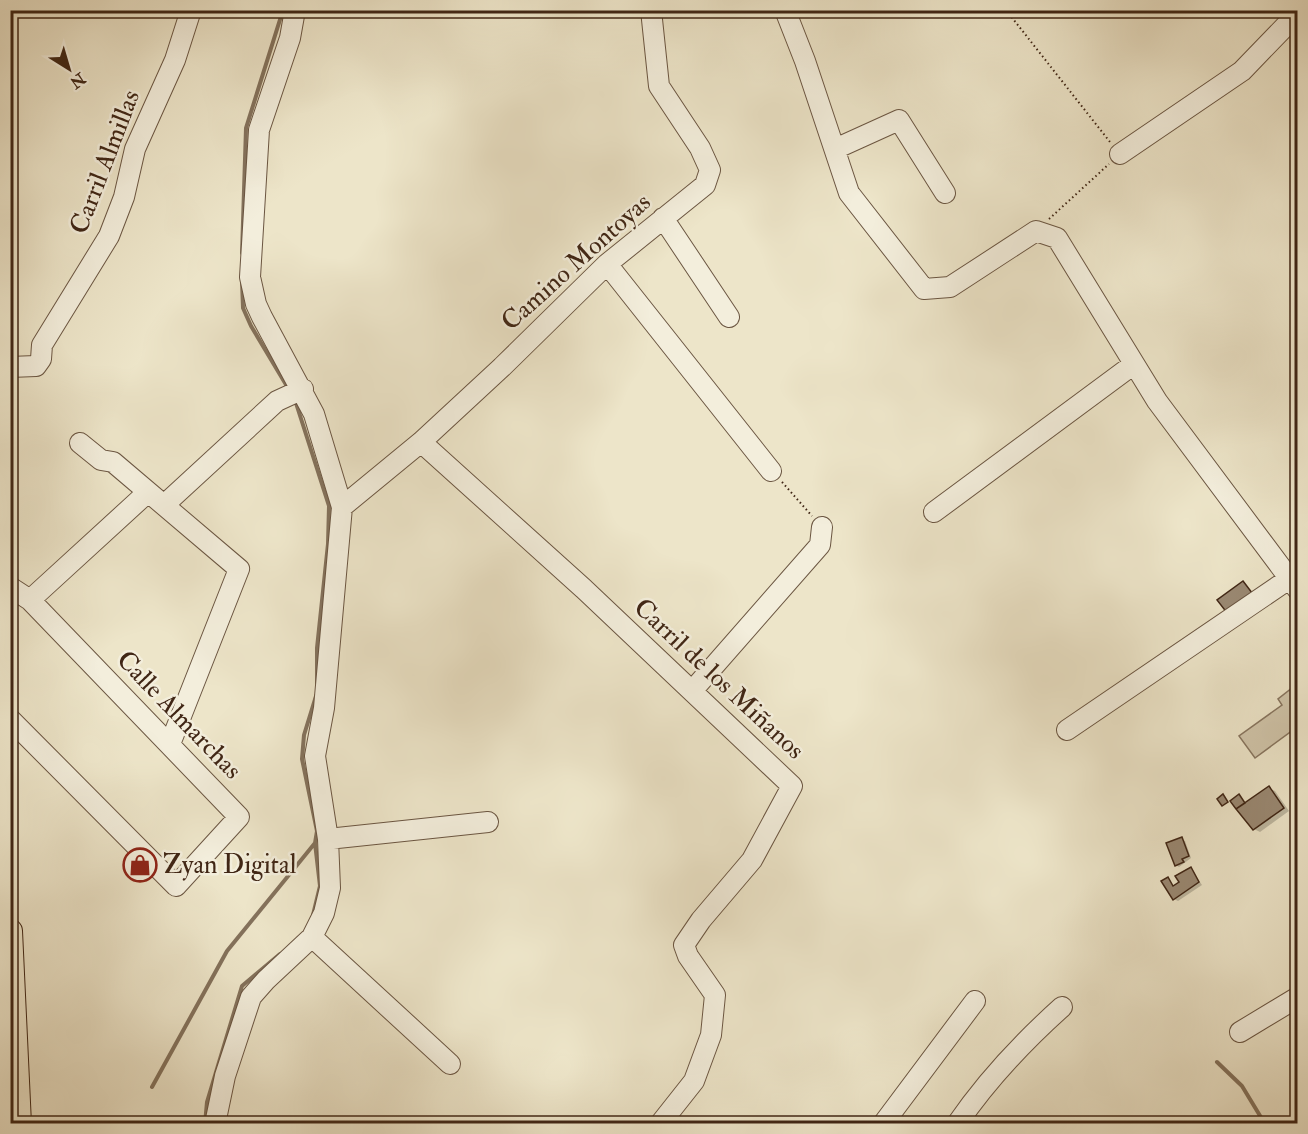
<svg xmlns="http://www.w3.org/2000/svg" width="1308" height="1134" font-family="'IM FELL Double Pica',serif">
	<style>
		.green { fill: #d0c5aa; stroke: #887660; stroke-width: 1.5 }
		.shadow { fill: #0003 }
		.lines { fill: none; stroke-linecap: round; stroke-linejoin: round }
		.stream { stroke: #84725c; stroke-width: 4 }
		.building { fill: #9a8973; stroke: #402615; stroke-width: 1.5 }
		.minor-casing { stroke: #6b5642; stroke-width: 22 }
		.major-casing { stroke: #402615; stroke-width: 26 }
		.path { stroke: #402615; stroke-width: 2; stroke-dasharray: 1.5 3; stroke-linecap: butt }
		.minor { stroke: #f3eedc; stroke-width: 20 }
		.major { stroke: #ede5c9; stroke-width: 24 }
		.labels { text-anchor: middle; dominant-baseline: central; stroke-width: 5; stroke-linejoin: round; paint-order: stroke }
		.street-label { font-size: 26px; fill: #402615; stroke: #f3eedc }
		.poi-label { font-size: 26px; fill: #402615; stroke: #f3eedc; text-anchor: start }
	</style>
	<rect width="100%" height="100%" fill="#ede5c9"/>
	<filter id="stains"><feTurbulence type="fractalNoise" baseFrequency=".00333" numOctaves="4"/><feColorMatrix values="0 0 0 0 .2 0 0 0 0 .09 0 0 0 0 .02 0 0 0 .5 -.17"/></filter>
	<radialGradient id="worn" r=".72"><stop offset=".6" stop-color="#630" stop-opacity="0"/><stop offset="1" stop-color="#630" stop-opacity=".3"/></radialGradient>
	<path class="green" d="M1297,684v43l-42,31 -16,-22 43,-31 -4,-6z"/>
	<path class="shadow" d="M1269,788l6,3 14,20 -29,21 -6,-3 -8,-25z
		M1181,839l4,2 6,17 -12,9 -3,-2z
		M1191,869l11,16 -24,16 -4,-2 -6,-20 7,8z"/>
	<g class="lines">
		<path class="stream" d="M242,253l4,-125 37,-118
			M242,281l1,27 8,18 37,62
			M295,400l34,106 -1,38 -11,104v35
			M313,915l7,-29 -5,-43 2,-12 -15,-72 2,-24 12,-39
			M1217,1062l25,24 23,38
			M152,1087l75,-136 88,-108
			M205,1124l2,-22 35,-116 38,-32"/>
	</g>
	<path class="building" d="M1243,581l13,17 -25,20 -14,-18z
		M1269,786l15,22 -31,22 -17,-21z
		M1223,794l5,8 -6,4 -5,-7z
		M1239,794l6,9 -9,6 -6,-8z
		M1182,837l7,19 -7,3 2,3 -9,4 -9,-23z
		M1191,867l8,15 -26,18 -12,-19 7,-4 5,9 6,-4 -4,-6z"/>
	<g class="lines">
		<defs>
			<path id="minor" d="M785,10l20,51 44,132 75,96 26,-2 86,-56 21,7 100,163 141,189
				M835,149l64,-29 46,73
				M1120,154l122,-83 56,-58
				M663,218l66,99
				M607,264l164,207
				M10,367l26,-1 5,-7 1,-14 67,-109 15,-39 11,-48 40,-89 16,-50
				M421,442l163,147 208,197 -40,74 -51,60 -17,25 4,11 27,39 -4,40 -17,46 -34,43
				M80,443l21,17 12,2 126,107 -69,175
				M164,505l113,-104 26,-12
				M342,507l79,-65 81,-75 105,-103 98,-79 5,-15 -10,-22 -41,-62 -8,-76
				M934,512l200,-148
				M10,587l20,13 209,217 -63,69 -166,-167
				M30,600l118,-108
				M692,691l128,-146 2,-18
				M1067,730l222,-151
				M328,839l160,-17
				M312,937l138,127
				M1240,1032l58,-35
				M215,1124l10,-48 26,-79 15,-17 46,-43 12,-24 6,-25 -2,-49 -13,-83 9,-48 18,-201 -28,-93 -52,-97 -6,-13 -6,-27 9,-147 31,-92 5,-28
				M883,1124l92,-123
				M957,1124c30,-44 66,-82 105,-117"/>
			<path id="major" d="M10,931l9,193"/>
		</defs>
		<use href="#minor" class="minor-casing"/>
		<use href="#major" class="major-casing"/>
		<path class="path" d="M1006,10l104,132
			M1049,219l60,-55
			M782,482l30,34"/>
		<use href="#minor" class="minor"/>
		<use href="#major" class="major"/>
	</g>
	<defs>
		<symbol id="shop-ring" viewBox="-11 -11 22 22"><circle r="9.5" fill="#f3eedc" stroke="#8f2418" stroke-width="1.5"/><path d="M-5-2.5h2.3a2.7 3.5 0 0 1 5.4 0H5L5.5 6h-11ZM-1.5-2.5h3a1.5 2.3 0 0 0-3 0Z" fill="#8f2418"/></symbol>
	</defs>
	<g fill-rule="evenodd">
		<use href="#shop-ring" x="121" y="846" width="38" height="38"/>
	</g>
	<g class="labels">
		<g class="street-label">
			<text transform="translate(105 162) rotate(-69)">Carril Almillas</text>
			<text transform="translate(576 262) rotate(-42)">Camino Montoyas</text>
			<text transform="translate(719 679) rotate(43)">Carril de los Miñanos</text>
			<text transform="translate(179 715) rotate(46)">Calle Almarchas</text>
		</g>
		<g class="poi-label">
			<text x="163" y="865">Zyan Digital</text>
		</g>
	</g>
	<rect width="1308" height="1134" fill="none" stroke="#ede5c9" stroke-width="36"/>
	<rect x="12" y="12" width="1284" height="1110" fill="none" stroke="#402615" stroke-width="3"/>
	<rect x="18" y="18" width="1272" height="1098" fill="none" stroke="#402615" stroke-width="1.5"/>
	<g transform="translate(69 69) rotate(143)" stroke="#f3eedc" stroke-width="4.5" paint-order="stroke">
	<path d="M0-4.5L10 22L0 15L-10 22Z" fill="#402615"/>
	<text y="-9" font-size="16" font-weight="bold" text-anchor="middle" fill="#402615">N</text>
	</g>
	<rect width="100%" height="100%" filter="url(#stains)"/>
	<rect width="100%" height="100%" fill="url(#worn)"/>
</svg>
